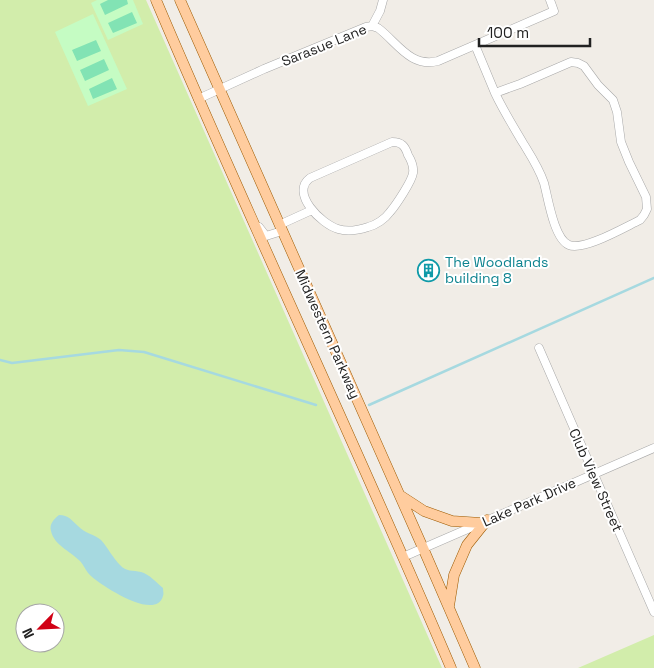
<svg xmlns="http://www.w3.org/2000/svg" width="654" height="668" font-family="'Space Grotesk',sans-serif">
	<style>
		.grass { fill: #d2edab; fill-rule: evenodd }
		.park { fill: #c5fcc3 }
		.pitch { fill: #82e3b4 }
		.water { fill: #a6d9e0 }
		.lines { fill: none; stroke-linecap: round; stroke-linejoin: round }
		.stream { stroke: #a6d9e0; stroke-width: 2.5 }
		.minor-casing { stroke: #a8a8a8; stroke-width: 9 }
		.major-casing { stroke: #9d5a00; stroke-width: 11 }
		.minor { stroke: #fff; stroke-width: 8 }
		.major { stroke: #ffcc9e; stroke-width: 10 }
		.labels { text-anchor: middle; dominant-baseline: central; stroke-width: 4; stroke-linejoin: round; paint-order: stroke }
		.street-label { font-size: 14px; fill: #212121; stroke: #fff }
		.culture-label { font-size: 14px; fill: #0d838f; stroke: #fff; text-anchor: start }
	</style>
	<rect width="100%" height="100%" fill="#f1ede7"/>
	<path class="grass" d="M0,0h146l296,668h-442zM25,613h30v30h-30z
		M654,635v33h-76z"/>
	<path class="park" d="M97,0h36l10,24 -35,16 -17,-37z
		M93,14l34,75 -39,17 -33,-74z"/>
	<path class="pitch" d="M108,0h19l1,4 -23,11 -5,-11z
		M132,12l5,11 -24,10 -5,-10z
		M96,40l5,11 -24,10 -5,-11z
		M104,59l5,11 -24,11 -5,-11z
		M112,78l5,11 -24,10 -4,-10z"/>
	<path class="water" d="M59,515c10,0 12,5 19,11 6,7 16,8 23,14 7,8 12,18 19,25 6,7 13,5 21,7 8,2 16,11 22,16 0,3 1,6 0,8 -7,26 -62,-11 -72,-20 -5,-4 -7,-11 -11,-15 -10,-10 -26,-16 -29,-30 -2,-7 3,-12 8,-16z"/>
	<g class="lines">
		<path class="stream" d="M0,360l12,3 107,-13 25,2 172,53
			M369,405l285,-127"/>
		<defs>
			<path id="minor" d="M372,26l8,-15 3,-11
				M475,45l20,48
				M571,62l7,1 6,3 14,19 15,15 4,12 4,30 8,20 17,35 1,12 -3,6 -4,5c-15,7 -56,31 -71,25 -15,-6 -21,-47 -25,-62 -5,-15 -13,-27 -21,-40 -10,-17 -20,-33 -28,-50l25,-9z
				M198,99l66,-30 102,-42 6,-1 6,2c19,14 32,40 60,33l116,-50 -4,-11
				M392,142c10,0 13,4 16,13 3,5 6,12 5,18 -1,8 -17,32 -23,39 -5,7 -14,13 -22,15 -9,3 -21,5 -30,2 -17,-5 -48,-36 -28,-51z
				M279,225l33,-15
				M259,227l7,9 16,-5
				M539,348l115,264
				M403,557l251,-109"/>
			<path id="major" d="M156,0c95,224 200,444 295,668
				M180,0l243,548 52,120
				M401,496l23,15 28,10 29,2
				M449,606l5,-31 13,-30 20,-25"/>
		</defs>
		<use href="#minor" class="minor-casing"/>
		<use href="#major" class="major-casing"/>
		<use href="#minor" class="minor"/>
		<use href="#major" class="major"/>
	</g>
	<defs>
		<symbol id="building-ring" viewBox="-11 -11 22 22"><circle r="9.5" fill="#fff" stroke="#0f9aa8" stroke-width="1.5"/><path d="M-4-6H4V6H1V3H-1V6H-4ZM-2.5-4.3h1.7v1.8h-1.7ZM.8-4.3h1.7v1.8H.8ZM-2.5-1h1.7V.8h-1.7ZM.8-1h1.7V.8H.8Z" fill="#0f9aa8"/></symbol>
	</defs>
	<g fill-rule="evenodd">
		<use href="#building-ring" x="416" y="258" width="25" height="25"/>
	</g>
	<g class="labels">
		<g class="street-label">
			<text transform="translate(324 45) rotate(-22)">Sarasue Lane</text>
			<text transform="translate(328 334) rotate(66)">Midwestern Parkway</text>
			<text transform="translate(596 480) rotate(66)">Club View Street</text>
			<text transform="translate(529 502) rotate(-24)">Lake Park Drive</text>
		</g>
		<g class="culture-label">
			<text x="445" y="262">The Woodlands<tspan x="445" dy="16">building 8</tspan></text>
		</g>
	</g>
	<g transform="translate(40 628) rotate(246)"><circle r="24" fill="#ffffff" stroke="#a6a6a6"/>
	<path d="M0-4L9 19L0 12L-9 19Z" fill="#d10015"/>
	<text y="-8" font-size="14" font-weight="bold" text-anchor="middle" fill="#212121">N</text>
	</g>
	<path d="M479 38v8h111v-8" fill="none" stroke="#212121" stroke-width="2.5"/>
	<text x="487" y="38" font-size="15" fill="#212121" stroke="#ffffff" stroke-width="4" paint-order="stroke">100 m</text>
</svg>
